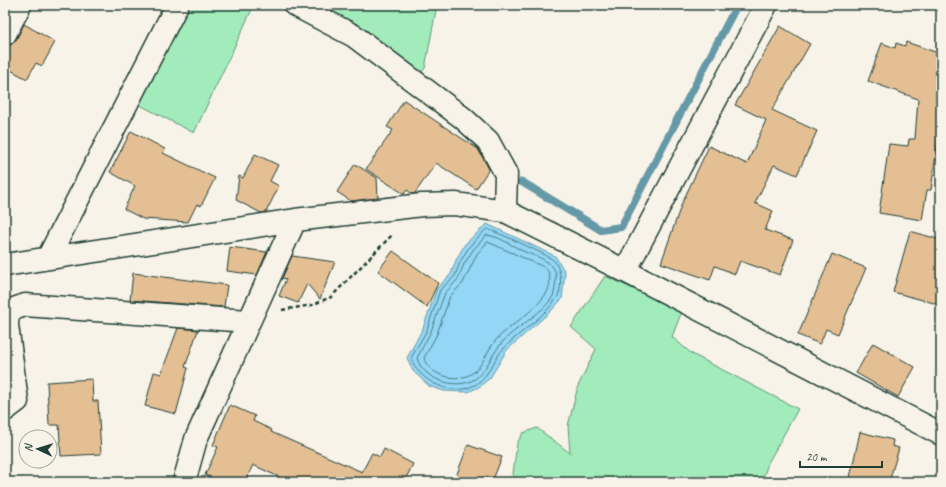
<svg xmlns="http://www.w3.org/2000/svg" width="946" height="487" font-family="Caveat,sans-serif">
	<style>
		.green { fill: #a2ebba; stroke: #609477 }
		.water { fill: #93d6f5; stroke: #6599a8 }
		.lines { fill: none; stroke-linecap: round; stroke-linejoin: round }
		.shore { stroke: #4d7a81; stroke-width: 1 }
		.stream { stroke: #6599a8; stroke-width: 8 }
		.building { fill: #e4bf94; stroke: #1f3d34 }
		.minor-casing { stroke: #1f3d34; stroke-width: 25 }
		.path { stroke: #1f3d34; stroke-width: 2.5; stroke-dasharray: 4 3; stroke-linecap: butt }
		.minor { stroke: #f7f3e8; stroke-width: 22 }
	</style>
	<rect width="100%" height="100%" fill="#f7f3e8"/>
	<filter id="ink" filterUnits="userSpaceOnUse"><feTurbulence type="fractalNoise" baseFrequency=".025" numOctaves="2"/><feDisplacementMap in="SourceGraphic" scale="8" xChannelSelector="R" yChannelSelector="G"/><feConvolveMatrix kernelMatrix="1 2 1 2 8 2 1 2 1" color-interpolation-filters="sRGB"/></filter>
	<g filter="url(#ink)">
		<path class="green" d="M187,5h67l-60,128 -56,-29z
			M314,5h123l-12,63 -6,8z
			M605,276l77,35 -10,26 20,17 106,55 -30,54 -6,19h-250l5,-39 6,-10 14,-5 33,25 -2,-27 10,-40 18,-37 -25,-22z"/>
		<path class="water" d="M487,224l68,32 10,16 -3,27 -11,12 -44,39 -17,28 -11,9 -11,5 -24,-1 -15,-5 -16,-15 -6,-13 16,-30 14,-40 14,-14 5,-14 9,-16z"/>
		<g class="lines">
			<path class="shore" d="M487,229c8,2 61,26 66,31 9,8 10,30 3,39 -13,19 -34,31 -51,48 -13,13 -17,35 -37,41 -23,6 -50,-9 -57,-30l16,-28 13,-40 15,-14 5,-14 9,-15z
				M487,235c11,1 26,11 36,16 11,5 32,10 33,24 0,5 -1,16 -3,21 -9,17 -41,33 -53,49 -9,11 -14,26 -25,34 -19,12 -53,0 -58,-21l14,-27 14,-38 13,-14 6,-15 9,-14z
				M488,242l58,26c5,6 5,19 0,26 -12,18 -35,30 -50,46 -9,10 -13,27 -25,34 -15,9 -43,1 -47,-16l13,-24 13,-38 13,-13 14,-29z"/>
			<path class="stream" d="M522,182l79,48 20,-3 116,-222"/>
		</g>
		<path class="building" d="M24,24l31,18 -13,24 -6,-3 -9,16 -22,-12v-14l5,-8 6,-5z
			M780,26l30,18 -38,66 45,21 -20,44 -23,-10 -19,38 18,8 -8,19 28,10 -13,35 -40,-14 -5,13 -20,-8 -5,14 -49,-17 21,-60 27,-57 38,18 19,-44 -31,-15z
			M906,42l35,12v78h-2l-8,58h-4l-5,30 -43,-7 10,-69 19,2 1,-7h6l3,-40 -50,-18 14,-38 13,5 1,-5 9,3z
			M404,100l74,49 11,20 -13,20 -40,-26 -21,30 -3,1 -5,-4 -3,4 -38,-25 27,-39 -6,-3z
			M131,131l34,18 -2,4 52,25 -14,28 -4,-2 -9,18 -45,-3 -19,-10 11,-23 -25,-14z
			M255,154l23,11 -8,16 9,5 -13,26 -5,1 -25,-13 3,-24 4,2z
			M355,164l22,14 1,20 -27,3 -14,-9z
			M910,231l31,9v65l-48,-13z
			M230,247l37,5 -10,23 -30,-4z
			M393,251l45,32 -11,24 -49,-36z
			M832,254l34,14 -28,66 -12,-5 -6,15 -22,-9z
			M292,256l43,6 -15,37 -13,-15 -9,19 -19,-7 7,-17 -4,-1z
			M133,273l94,12 -3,22 -94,-7z
			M178,328l20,2 -13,37 3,1 -12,46 -31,-8 9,-34 7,2z
			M873,343l42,24 -17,30 -42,-24z
			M92,379l1,22h5l3,53 -40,2 -2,-31h-10l-2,-43z
			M230,405l25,11 -2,5 19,9 -1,2 91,40 10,-19 8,4 4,-8 29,15 -9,18h-114l-37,-17 -8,17h-25l-15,-7 13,-28 -5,-2z
			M860,432l33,8 -1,6 7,2 -10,34h-40z
			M468,445l34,12 -10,25h-38z"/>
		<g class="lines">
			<defs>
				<path id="minor" d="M295,5l59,31 109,82 25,23 18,33 -1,37
					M5,34l15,-29
					M48,258l129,-253
					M5,265l290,-45 127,-15 33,-1 50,7 120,60 316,163
					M625,271l141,-266
					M5,410l12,-9 -10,-76 1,-14 17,-6 223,16
					M184,482l12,-43 99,-219"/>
			</defs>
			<use href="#minor" class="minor-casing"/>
			<path class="path" d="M282,310l30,-5 19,-8 62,-63"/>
			<use href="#minor" class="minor"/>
		</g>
	</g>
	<rect width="946" height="487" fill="none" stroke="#f7f3e8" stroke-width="20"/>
	<rect x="10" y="10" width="926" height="467" fill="none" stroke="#1f3d34" stroke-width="1.5" filter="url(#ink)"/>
	<g transform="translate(38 449) rotate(274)"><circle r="19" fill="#f7f3e8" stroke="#a1aaa0"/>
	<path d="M0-3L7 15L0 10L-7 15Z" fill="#1f3d34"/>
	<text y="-6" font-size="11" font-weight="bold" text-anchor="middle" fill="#1f3d34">N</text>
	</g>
	<path d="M800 461v6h82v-6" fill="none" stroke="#1f3d34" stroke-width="2"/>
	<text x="806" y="461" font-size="12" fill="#1f3d34" stroke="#f7f3e8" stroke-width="3" paint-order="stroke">20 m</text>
</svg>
